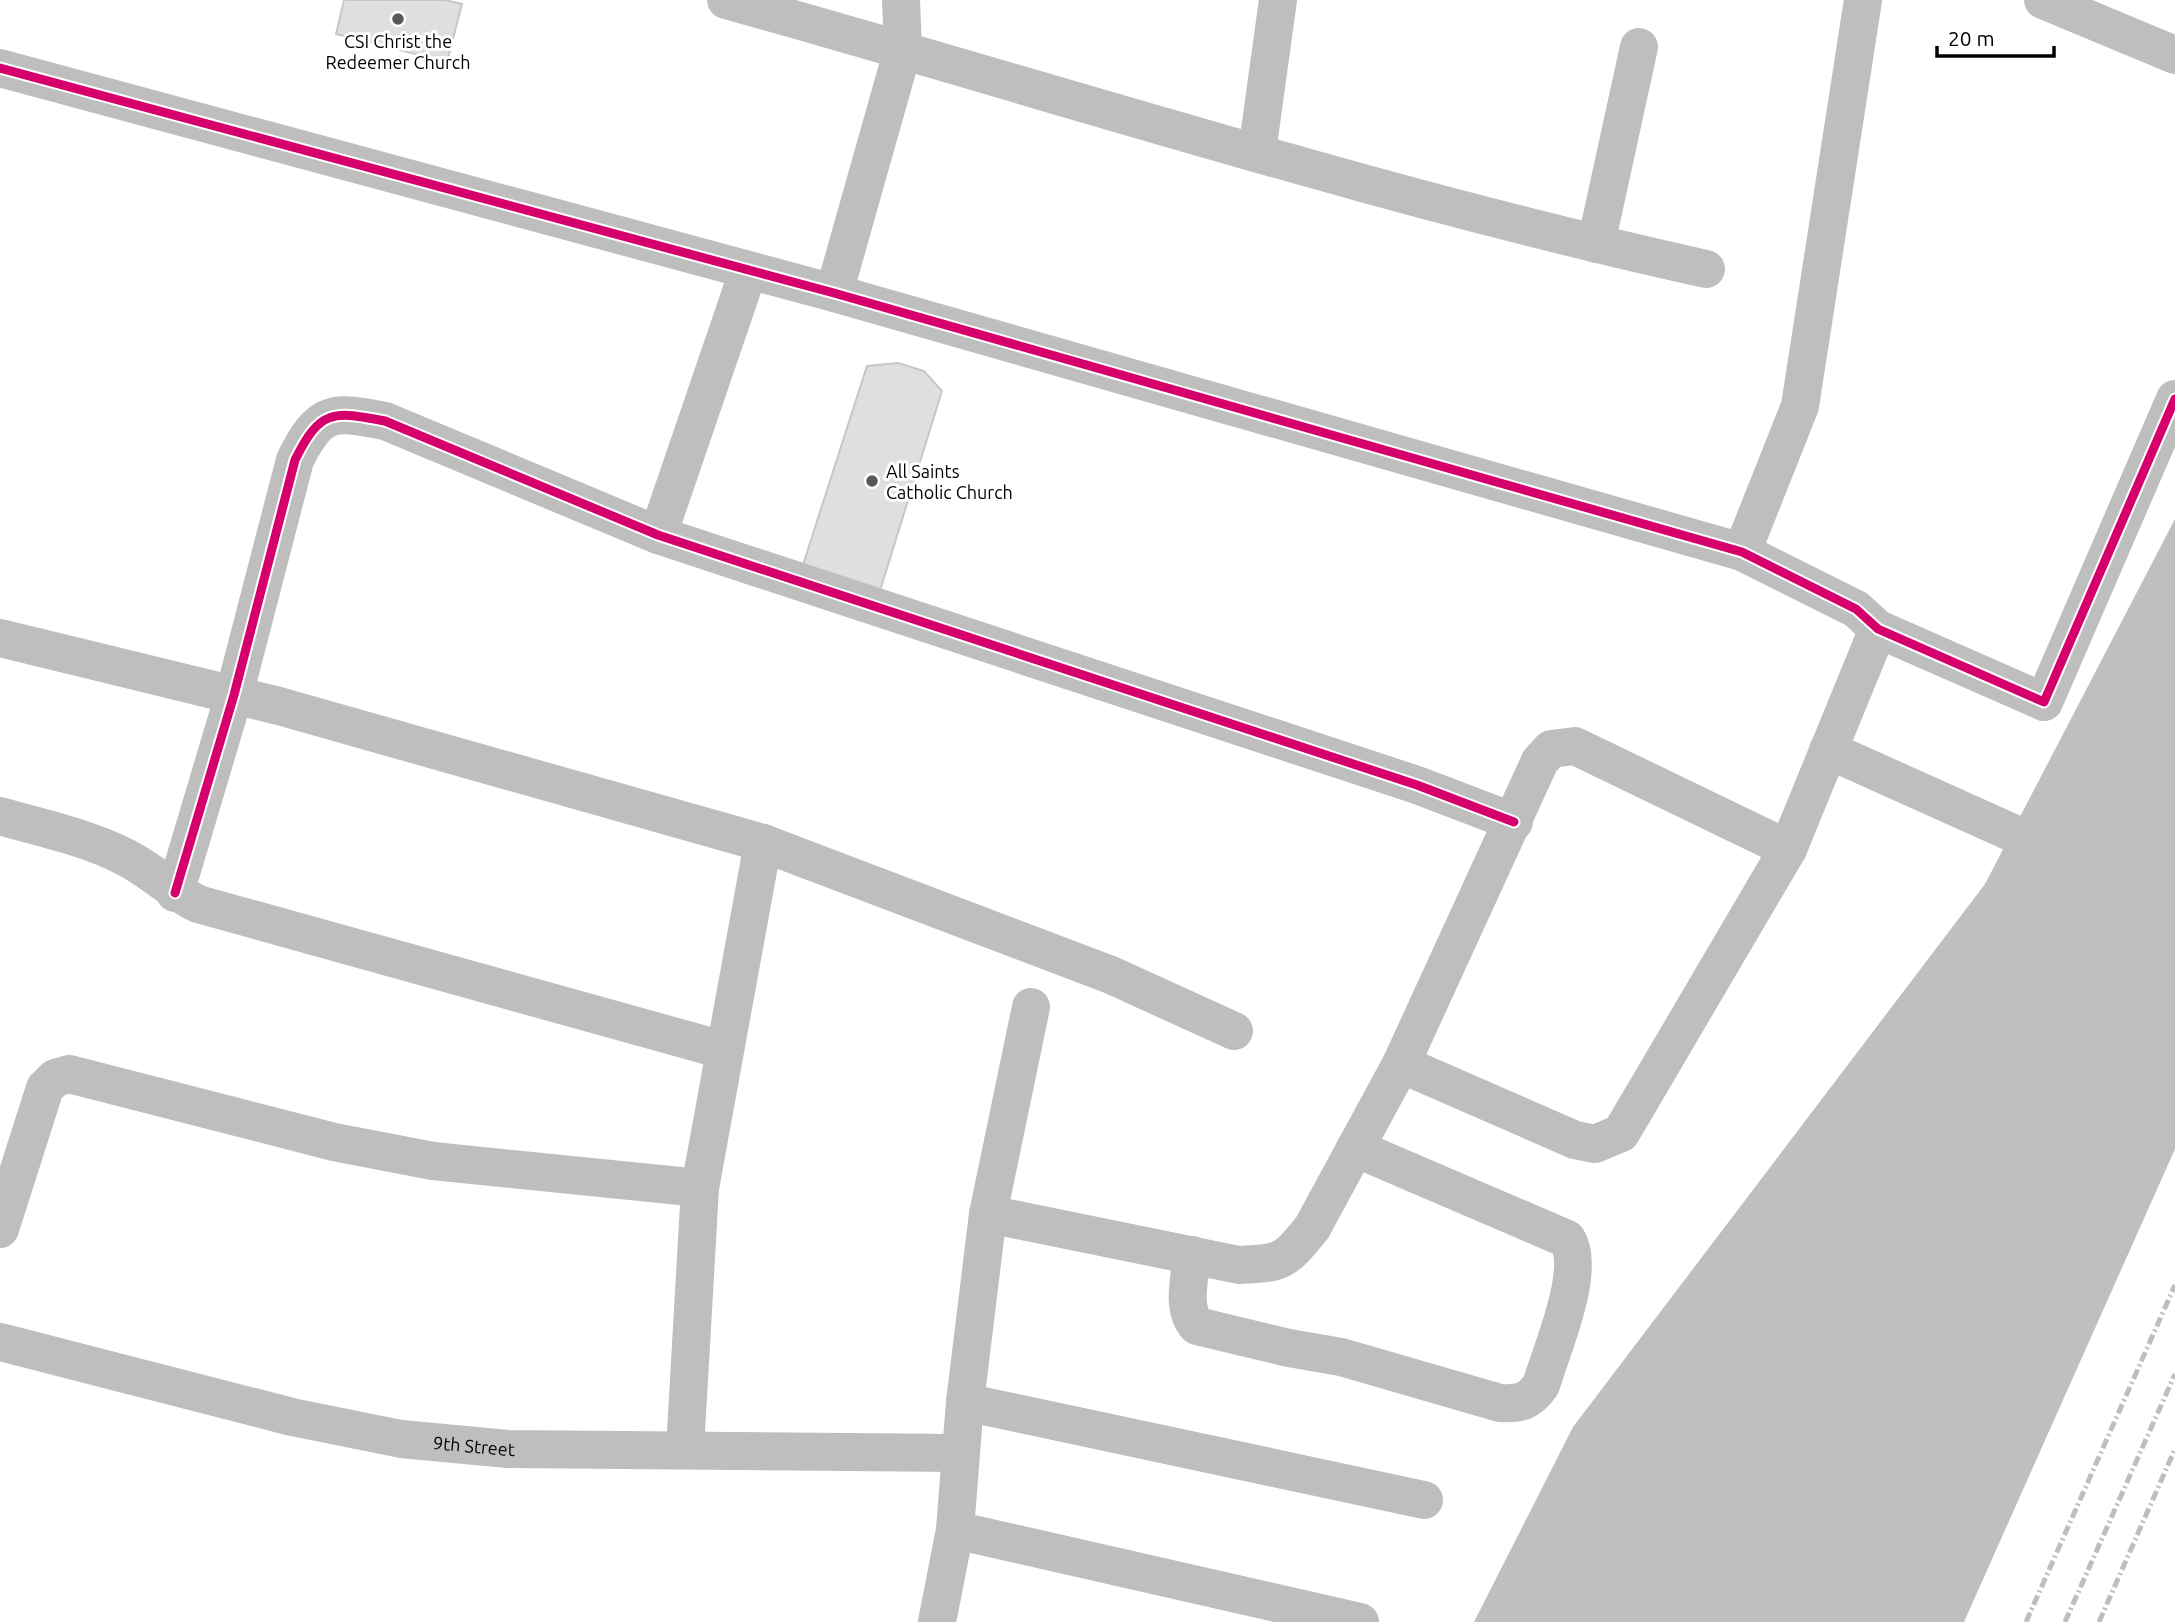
<svg xmlns="http://www.w3.org/2000/svg" width="2175" height="1622" font-family="Ubuntu,sans-serif">
	<style>
		.water { fill: #bfbfbf }
		.building { fill: #dfdfdf; stroke: #c7c7c7; stroke-width: 2 }
		.lines { fill: none; stroke-linecap: round; stroke-linejoin: round }
		.street { stroke: #bebebe; stroke-width: 38 }
		.rail { stroke: #bebebe; stroke-width: 5; stroke-dasharray: 10 3.5 2 3.5; stroke-linecap: butt }
		.cycleway-casing { stroke: #fff; stroke-width: 13 }
		.cycleway { stroke: #d6006c; stroke-width: 9 }
		.poi-dot { fill: #595959; stroke: #fff; stroke-width: 2.5 }
		.labels { text-anchor: middle; dominant-baseline: central; stroke-width: 6; stroke-linejoin: round; paint-order: stroke }
		.poi-label { font-size: 18px; fill: #000; stroke: #fff }
		.street-label { font-size: 18px; fill: #000; stroke: #fff }
	</style>
	<rect width="100%" height="100%" fill="#fff"/>
	<path class="water" d="M2175,519v630l-211,473h-490l99,-195 412,-543z"/>
	<path class="building" d="M344,0h101l17,4 -15,58 -111,-28z
		M898,363l26,8 18,20 -64,206 -77,-26 66,-205z"/>
	<g class="lines">
		<g class="street">
			<path d="M726,0c326,91 649,196 980,269"/>
			<path d="M2043,0l132,55"/>
			<path d="M0,68l834,225 908,259 114,57 22,20 166,73 131,-303"/>
			<path d="M1257,152l21,-152"/>
			<path d="M1596,244l43,-197"/>
			<path d="M834,293l69,-244 -2,-49"/>
			<path d="M658,535l90,-263"/>
			<path d="M1742,552l58,-146 63,-406"/>
			<path d="M0,638l279,68 484,137 348,132 123,56"/>
			<path d="M1828,750l207,93"/>
			<path d="M0,816c41,12 86,21 125,41 26,13 47,34 73,47l525,146"/>
			<path d="M175,893l59,-198 61,-235c25,-51 38,-49 90,-39l273,114 759,250 97,37"/>
			<path d="M1401,1064l174,76 20,4 26,-11 167,-284 90,-220"/>
			<path d="M988,1214l251,51c44,-2 45,-3 73,-37l89,-164 139,-303 11,-12 24,-3 213,103"/>
			<path d="M0,1229l45,-141 10,-10 14,-4 265,68 99,19 267,27"/>
			<path d="M1192,1255c-2,23 -11,53 5,71l92,22 52,9 159,46c20,1 29,-1 41,-18 10,-34 46,-115 26,-146l-212,-91"/>
			<path id="s1" d="M0,1342l292,75 109,22 107,10 452,4"/>
			<path d="M965,1402l459,98"/>
			<path d="M685,1449l15,-261 63,-345"/>
			<path d="M955,1530l405,92"/>
			<path d="M937,1622l18,-92 10,-128 23,-188 43,-207"/>
		</g>
		<path class="rail" d="M2026,1622l149,-337
			M2065,1622l110,-248
			M2099,1622l76,-173"/>
		<defs>
			<path id="cycleway" d="M0,68l834,225 908,259 114,57 22,20 166,73 131,-303
				M175,893l59,-198 61,-235c25,-51 38,-49 90,-39l273,114 759,250 97,37"/>
		</defs>
		<use href="#cycleway" class="cycleway-casing"/>
		<use href="#cycleway" class="cycleway"/>
	</g>
	<g class="poi-dot">
		<circle cx="398" cy="19" r="7"/>
		<circle cx="872" cy="481" r="7"/>
	</g>
	<g class="labels">
		<g class="poi-label">
			<text x="398" y="41">CSI Christ the<tspan x="398" dy="21">Redeemer Church</tspan></text>
			<text x="886" y="471" text-anchor="start">All Saints<tspan x="886" dy="21">Catholic Church</tspan></text>
		</g>
		<g class="street-label">
			<text stroke="none"><textPath href="#s1" startOffset="486">9th Street</textPath></text>
		</g>
	</g>
	<path d="M1937 46v10h117v-10" fill="none" stroke="#000000" stroke-width="3.5"/>
	<text x="1948" y="46" font-size="21" fill="#000000" stroke="#ffffff" stroke-width="5" paint-order="stroke">20 m</text>
</svg>
